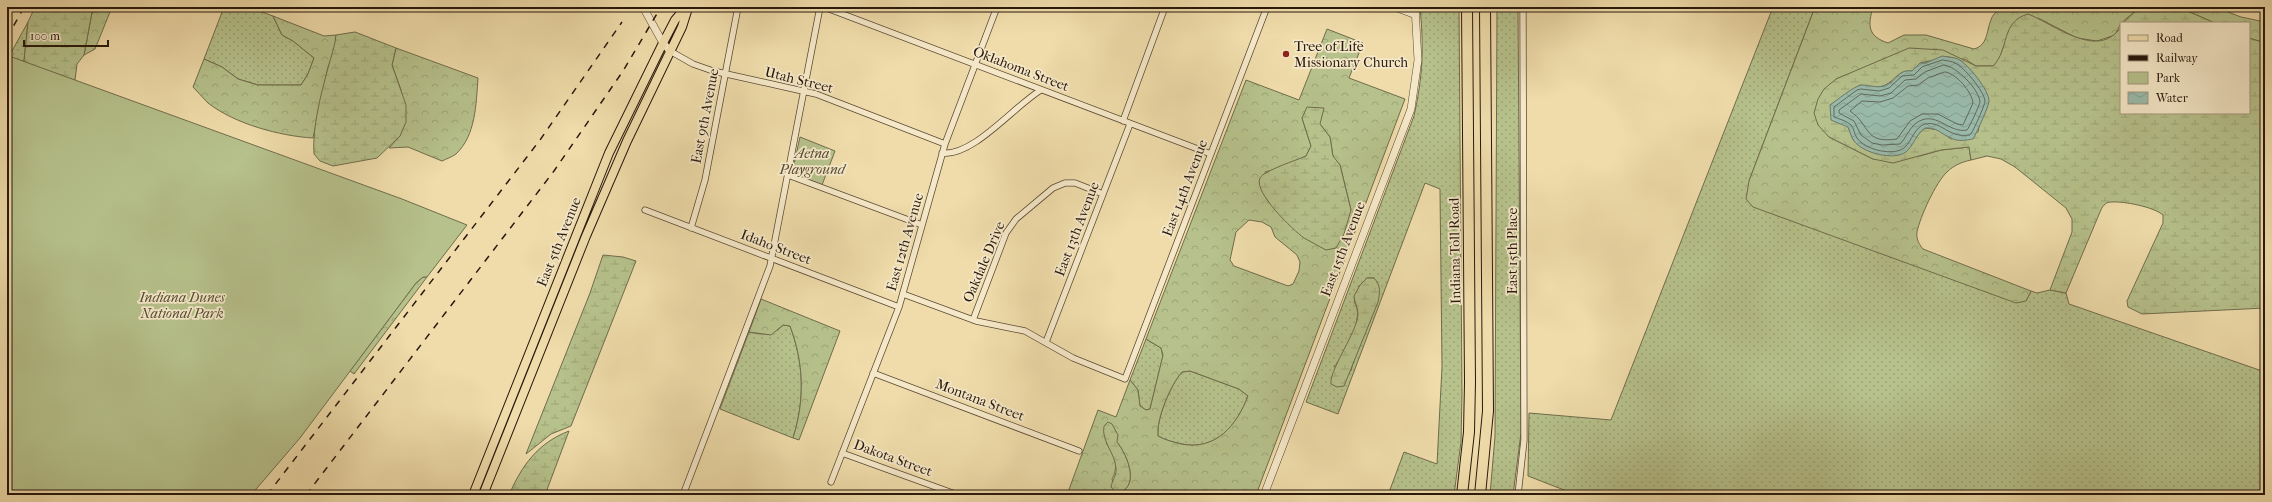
<svg xmlns="http://www.w3.org/2000/svg" width="2272" height="502" font-family="'IM FELL French Canon',serif">
	<style>
		.grass { fill: url(#grass-dots); stroke: #6f6c4c; fill-rule: evenodd }
		.forest { fill: url(#forest-crowns); stroke: #6f6c4c; fill-rule: evenodd }
		.wetland { fill: url(#wetland-marsh); stroke: #6f6c4c; fill-rule: evenodd }
		.green { fill: #b6c18b; stroke: #6f6c4c }
		.water { fill: url(#water-waves); stroke: #6c7a6c }
		.lines { fill: none; stroke-linecap: round; stroke-linejoin: round }
		.shore { stroke: #616a5c; stroke-width: 1 }
		.minor-casing { stroke: #5a4934; stroke-width: 7 }
		.tertiary-casing { stroke: #5a4934; stroke-width: 8 }
		.primary-casing { stroke: #28180d; stroke-width: 10 }
		.motorway-casing { stroke: #28180d; stroke-width: 12 }
		.minor { stroke: #f5e8c8; stroke-width: 5.5 }
		.tertiary { stroke: #f5e8c8; stroke-width: 7 }
		.primary { stroke: #efdcaa; stroke-width: 8 }
		.motorway { stroke: #efdcaa; stroke-width: 10 }
		.rail { stroke: #28180d; stroke-width: 1.5; stroke-dasharray: 7 7; stroke-linecap: butt }
		.poi-dot { fill: #8f2418; stroke: #f5e8c8; stroke-width: 1.5 }
		.labels { text-anchor: middle; dominant-baseline: central; stroke-width: 3.5; stroke-linejoin: round; paint-order: stroke }
		.poi-label { font-size: 14px; fill: #28180d; stroke: #f5e8c8; text-anchor: start }
		.street-label { font-size: 14px; fill: #28180d; stroke: #f5e8c8 }
		.park-label { font-size: 14px; font-style: italic; fill: #534b33; stroke: #f5e8c8 }
	</style>
	<defs>
		<pattern id="grass-dots" width="8" height="8" patternUnits="userSpaceOnUse"><rect width="8" height="8" fill="#b6c18b"/><path d="M2 2h.1M6 6h.1" fill="none" stroke="#9ca577" stroke-width="1.8" stroke-linecap="round"/></pattern>
		<pattern id="forest-crowns" width="20" height="18" patternUnits="userSpaceOnUse"><rect width="20" height="18" fill="#b6c18b"/><path d="M2 6a3 3 0 1 1 6 0M12 15a3 3 0 1 1 6 0" fill="none" stroke="#9ca577"/></pattern>
		<pattern id="wetland-marsh" width="20" height="14" patternUnits="userSpaceOnUse"><rect width="20" height="14" fill="#b6c18b"/><path d="M1 5h8M5 5V1M11 12h8M15 12V8" fill="none" stroke="#9ca577"/></pattern>
		<pattern id="water-waves" width="16" height="10" patternUnits="userSpaceOnUse"><rect width="16" height="10" fill="#9abbab"/><path d="M0 5q4-4 8 0t8 0" fill="none" stroke="#85a092"/></pattern>
	</defs>
	<rect width="100%" height="100%" fill="#efdcaa"/>
	<filter id="stains"><feTurbulence type="fractalNoise" baseFrequency=".005" numOctaves="4"/><feColorMatrix values="0 0 0 0 .2 0 0 0 0 .09 0 0 0 0 .02 0 0 0 .5 -.17"/></filter>
	<radialGradient id="worn" r=".72"><stop offset=".6" stop-color="#630" stop-opacity="0"/><stop offset="1" stop-color="#630" stop-opacity=".3"/></radialGradient>
	<path class="grass" d="M224,7h25l24,9 9,19 11,6 21,17 -6,16 -7,11h-43l-20,-6 -16,-12 -18,-8z
		M1420,7h39l3,388 -1,47 -7,53h-66l16,-43 33,12 5,-97 -2,-178 -15,-6 -87,231 -32,-12 108,-286c9,-40 10,-68 6,-109zM1367,278h7l-23,93 -17,-4c10,-13 32,-50 20,-65l6,-17z
		M1497,7h21l3,426 -8,62h-23l5,-59z
		M1773,7h42l-66,174 277,120 5,-10 6,2 13,-3 16,3 3,11 196,68v123h-688l-49,-19 1,-63 82,7z
		M28,22l-4,39 -17,-1z
		M783,325l7,1c14,38 15,74 3,112l-73,-29 29,-77c13,3 24,4 34,-7z
		M1146,339l15,9 2,8 -13,53 -4,1 -6,-4 -2,-16 -8,-10z
		M1190,371l49,18 9,7c-11,29 -32,55 -66,48 -9,-2 -17,-4 -24,-8 -2,-17 13,-52 24,-64z"/>
	<path class="forest" d="M93,7h19l-17,42 -11,6z
		M1815,7h58c-5,18 -6,29 15,36l16,-8h22l48,14c14,-4 12,-17 17,-29 1,-5 6,-9 10,-13h139l-19,16 -6,12 -18,6 -20,-3 -39,-20 -35,30 -4,12 -6,6h-17l-11,-7 -111,13 -18,7 -7,58 44,22 47,-3 21,-6 28,-3 2,13c-9,2 -17,5 -24,12 -11,10 -27,45 -30,60 -1,7 2,12 6,17l108,42 -5,10 -10,2 -263,-96 -7,-8 3,-18z
		M2178,7h37l26,10 24,5v21l-16,-5v-15h-34z
		M273,16l51,20 12,-1 -1,14 -7,18 -15,71c-33,-2 -78,-14 -105,-35 -5,-5 -10,-11 -15,-16l11,-28 18,8 16,12 20,6h43l7,-11 6,-16 -21,-17 -11,-6z
		M1327,29l36,14 -14,35 56,21 -149,396h-189l31,-85 18,7 14,-37 8,10 2,16 6,4 4,-1 13,-54 -2,-7 -15,-9 100,-259 53,20zM1302,118l18,6 10,13 3,20 7,8 11,45 -47,27 -37,-37 -2,-28c14,-3 28,-10 41,-16l5,-10zM1249,220l13,2 9,5 4,10 22,18 3,7 -1,9 -6,13 -5,2 -54,-20 -4,-6 6,-28zM1190,371l49,18 9,7c-11,29 -32,55 -67,48 -8,-2 -16,-4 -23,-8 -2,-17 13,-52 24,-64zM1117,442c11,14 24,47 -1,51l-4,-14c7,-12 3,-25 -6,-36z
		M396,48l82,30c-2,26 -2,57 -22,76 -4,3 -10,5 -14,7l-34,-14 -19,1 11,-12 1,-46 -9,-25z
		M423,277h4l-73,97 -4,-3 66,-88z
		M761,299l79,32 -41,109 -6,-2c12,-38 11,-75 -3,-112l-7,-1 -12,10 -22,-3z"/>
	<path class="wetland" d="M35,7h58l-9,48 -7,9 -2,16 -8,7 -43,-26 4,-39z
		M2140,7h38l37,16h-92z
		M2028,14c26,10 70,47 93,13v86h128v-75l16,5v265l-123,6 -14,-7 -1,-6 36,-78v-8c-9,-8 -39,-14 -52,-13 -6,0 -9,5 -11,10l-34,81 -16,-3 22,-58v-13l-6,-11 -51,-41 -14,-8 -14,-3 -16,4 -2,-13 -28,3 -48,13 -20,-4 -44,-22 -11,-12 -4,-12 4,-14 6,-10 12,-10 73,-31 34,2 33,16h17c17,-17 7,-44 35,-52zM1949,57c25,6 31,30 38,51l-7,13 -2,11 -27,7 -12,-9 -14,-2c-11,8 -13,21 -27,27l-44,-14 -6,-14 -18,-22 30,-20c6,1 13,3 19,2 15,-2 17,-18 33,-16l8,-8z
		M355,32l41,16 -4,17 14,40v17l-6,14 -23,22 -44,8 -13,-5 -6,-7c-2,-26 7,-60 14,-86 3,-12 7,-21 8,-33z
		M1307,107l17,1 -4,16 10,13 3,19 7,9 11,45 -7,24 -8,14 -10,2c-7,-4 -15,-8 -22,-12 -11,-8 -51,-46 -44,-60 3,-7 37,-18 46,-22l5,-10 -9,-28z
		M603,255l20,2 13,4 -65,165 -20,8 -25,20 64,-161z
		M1367,278h7c7,8 6,14 4,24l-34,84 -7,1 -6,-3c-2,-12 22,-47 26,-64 3,-10 -2,-15 -3,-24l6,-11z
		M1108,422l4,2 6,11 -1,7c11,14 24,47 -1,51l-5,-6c1,-6 6,-13 5,-19 -1,-15 -15,-27 -12,-42z
		M569,431l-24,64h-36c13,-30 29,-52 60,-64z"/>
	<path class="green" d="M9,56l393,143 65,26 -40,52h-4l-7,6 -116,155 -49,57h-244v-435z
		M800,137l35,14 -13,34 -30,-12z"/>
	<path class="water" d="M1942,56c5,1 11,1 16,3 10,5 31,31 31,42 0,5 -13,33 -16,38 -7,1 -15,3 -22,-1 -10,-4 -14,-11 -26,-10 -9,6 -11,17 -19,24 -13,9 -43,1 -52,-11 -3,-4 -4,-10 -6,-14l-17,-7 -1,-15c6,-4 25,-20 32,-20 9,0 16,4 24,0 12,-5 12,-16 26,-14l8,-8h6z"/>
	<g class="lines">
		<path class="shore" d="M1943,60c4,1 9,1 12,3 9,4 29,28 30,38 0,4 -12,31 -15,34 -22,4 -28,-15 -45,-11 -10,3 -13,16 -20,23 -10,10 -40,3 -48,-9 -3,-4 -3,-10 -6,-13 -4,-4 -12,-6 -17,-8v-10l23,-17 4,-1 18,2 10,-3 13,-12 12,-1 8,-8z
			M1944,65c12,1 35,24 36,37 0,2 -11,26 -13,28 -19,4 -32,-22 -52,-6 -6,5 -9,14 -15,20l-18,1 -10,-2 -11,-8 -7,-14 -15,-8v-3l22,-16 19,2 11,-3 14,-13 11,-1 9,-7z
			M1945,72c11,1 27,20 28,31l-10,22 -6,-1 -19,-10h-16l-12,7 -13,18c-34,5 -26,-14 -47,-28l12,-10 18,1 13,-4 15,-12 10,-1 10,-7z"/>
		<defs>
			<path id="minor" d="M824,7l387,147
				M670,51l23,13 20,7 103,23 129,50
				M1123,121l42,-114
				M942,153c31,4 72,-47 99,-63
				M788,175l134,50
				M645,210l254,97
				M691,228l14,-48 33,-173
				M903,294l73,27 49,10 48,27 52,21 142,-372
				M973,320l33,-87 10,-14 37,-31 12,-5h10l28,11
				M1046,342l84,-218
				M873,373l206,78
				M842,453l116,42
				M831,482l68,-175 46,-163 52,-137
				M683,495l87,-229 50,-259
				M1518,495l6,-55 -1,-433"/>
			<path id="tertiary" d="M643,7l20,36 7,8
				M1395,7l21,8
				M1264,495l147,-386 7,-49 -3,-53"/>
			<path id="primary" d="M473,495l136,-342 54,-110 12,-23 11,-13
				M483,495l103,-259 41,-95 55,-114 6,-19"/>
			<path id="motorway" d="M1462,495l7,-63 1,-50 -3,-375
				M1480,495l8,-84 -3,-404"/>
		</defs>
		<use href="#minor" class="minor-casing"/>
		<use href="#tertiary" class="tertiary-casing"/>
		<use href="#primary" class="primary-casing"/>
		<use href="#motorway" class="motorway-casing"/>
		<use href="#minor" class="minor"/>
		<use href="#tertiary" class="tertiary"/>
		<use href="#primary" class="primary"/>
		<use href="#motorway" class="motorway"/>
		<path class="rail" d="M7,38l17,-31
			M267,495l273,-355 82,-118
			M306,495l248,-324 69,-100 38,-64"/>
	</g>
	<circle class="poi-dot" cx="1286" cy="54" r="4"/>
	<g class="labels">
		<g class="poi-label">
			<text x="1294" y="46">Tree of Life<tspan x="1294" dy="16">Missionary Church</tspan></text>
		</g>
		<g class="street-label">
			<text transform="translate(1021 69) rotate(21)">Oklahoma Street</text>
			<text transform="translate(799 80) rotate(14)">Utah Street</text>
			<text transform="translate(705 116) rotate(-79)">East 9th Avenue</text>
			<text transform="translate(1185 188) rotate(-69)">East 14th Avenue</text>
			<text transform="translate(1077 229) rotate(-69)">East 13th Avenue</text>
			<text transform="translate(559 242) rotate(-68)">East 5th Avenue</text>
			<text transform="translate(905 242) rotate(-74)">East 12th Avenue</text>
			<text transform="translate(776 247) rotate(21)">Idaho Street</text>
			<text transform="translate(1343 249) rotate(-69)">East 15th Avenue</text>
			<text transform="translate(1455 251) rotate(-91)">Indiana Toll Road</text>
			<text transform="translate(1512 251) rotate(-90)">East 15th Place</text>
			<text transform="translate(984 262) rotate(-67)">Oakdale Drive</text>
			<text transform="translate(980 400) rotate(21)">Montana Street</text>
			<text transform="translate(893 458) rotate(20)">Dakota Street</text>
		</g>
		<g class="park-label">
			<text x="812" y="153">Aetna<tspan x="812" dy="16">Playground</tspan></text>
			<text x="182" y="297">Indiana Dunes<tspan x="182" dy="16">National Park</tspan></text>
		</g>
	</g>
	<rect width="2272" height="502" fill="none" stroke="#efdcaa" stroke-width="24"/>
	<rect x="8" y="8" width="2256" height="486" fill="none" stroke="#28180d" stroke-width="2"/>
	<rect x="12" y="12" width="2248" height="478" fill="none" stroke="#28180d"/>
	<rect x="2120" y="22" width="130" height="92" fill="#f5e8c8" stroke="#a3957d"/>
	<rect x="2128" y="35" width="20" height="6" fill="#efdcaa" stroke="#a3957d"/>
	<text x="2156" y="42" font-size="12" fill="#28180d">Road</text>
	<rect x="2128" y="55" width="20" height="6" fill="#28180d" stroke="#a3957d"/>
	<text x="2156" y="62" font-size="12" fill="#28180d">Railway</text>
	<rect x="2128" y="72" width="20" height="12" fill="#b6c18b" stroke="#a3957d"/>
	<text x="2156" y="82" font-size="12" fill="#28180d">Park</text>
	<rect x="2128" y="92" width="20" height="12" fill="url(#water-waves)" stroke="#a3957d"/>
	<text x="2156" y="102" font-size="12" fill="#28180d">Water</text>
	<path d="M24 40v6h84v-6" fill="none" stroke="#28180d" stroke-width="2"/>
	<text x="30" y="40" font-size="12" fill="#28180d" stroke="#f5e8c8" stroke-width="3" paint-order="stroke">100 m</text>
	<rect width="100%" height="100%" filter="url(#stains)"/>
	<rect width="100%" height="100%" fill="url(#worn)"/>
</svg>
